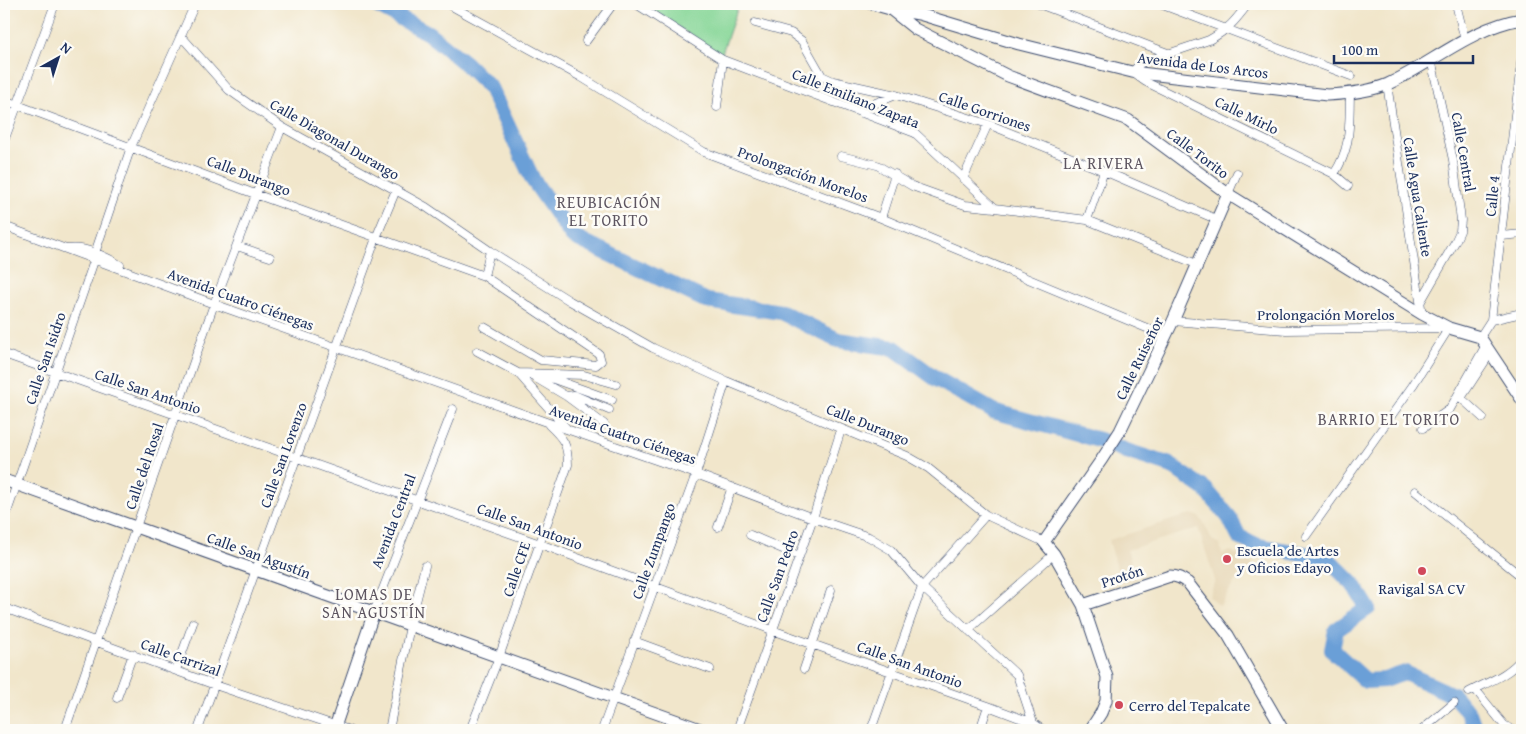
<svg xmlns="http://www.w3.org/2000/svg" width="1526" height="734" font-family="'Gentium Book Plus',serif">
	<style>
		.built { fill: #e8d9ba }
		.green { fill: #84d595; stroke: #50827a }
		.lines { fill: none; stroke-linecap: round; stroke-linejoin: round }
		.river { stroke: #6a9fd7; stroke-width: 16 }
		.street-casing { stroke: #3b4a6e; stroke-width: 9 }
		.secondary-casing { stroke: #3b4a6e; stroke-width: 13 }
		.street { stroke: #fff; stroke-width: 8 }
		.secondary { stroke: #fff; stroke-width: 11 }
		.poi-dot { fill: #d1495b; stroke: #fdfcf7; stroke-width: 2 }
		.labels { text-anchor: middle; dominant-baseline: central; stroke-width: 5; stroke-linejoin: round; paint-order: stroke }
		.street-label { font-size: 15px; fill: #1b2f5e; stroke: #fdfcf7 }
		.poi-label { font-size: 15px; fill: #1b2f5e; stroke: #fdfcf7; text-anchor: start }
		.neighbourhood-label { font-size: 16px; letter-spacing: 1px; fill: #5d5560; stroke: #fdfcf7 }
	</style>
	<rect width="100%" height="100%" fill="#fdfcf7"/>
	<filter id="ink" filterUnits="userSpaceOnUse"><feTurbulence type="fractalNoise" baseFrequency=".02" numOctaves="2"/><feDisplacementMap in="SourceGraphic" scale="10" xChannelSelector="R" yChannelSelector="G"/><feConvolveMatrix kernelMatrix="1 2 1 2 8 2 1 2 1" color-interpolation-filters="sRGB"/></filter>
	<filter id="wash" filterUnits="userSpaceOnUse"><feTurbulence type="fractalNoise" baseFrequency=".0096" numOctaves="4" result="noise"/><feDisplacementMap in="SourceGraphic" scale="20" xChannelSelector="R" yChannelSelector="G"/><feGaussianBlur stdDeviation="1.12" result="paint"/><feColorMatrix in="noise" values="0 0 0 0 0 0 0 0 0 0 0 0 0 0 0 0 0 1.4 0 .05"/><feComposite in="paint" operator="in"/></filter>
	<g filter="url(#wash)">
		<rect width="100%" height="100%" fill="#f1e6cb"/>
		<path class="built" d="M1191,514l7,2 6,7 8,17 8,4 2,10 9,-3 22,12 -6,12 -7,-2 -20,33 -11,-9 6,-17 -17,-52 -71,22 10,30 -16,3 -12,-43z"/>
		<path class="green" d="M644,4h95l-18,52z"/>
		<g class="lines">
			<path class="river" d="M374,4l54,29 37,30 25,25 43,92 39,56 135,65 74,11 57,28 56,8 41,30 58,33 106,29 30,12 41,13 35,24 24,28 10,20 19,9 69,12 26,26 15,24 -32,22 -4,20 34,31 18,-1 21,-7 48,22 16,18 6,17"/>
		</g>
	</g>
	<g filter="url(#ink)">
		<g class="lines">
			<defs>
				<path id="street" d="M448,4l133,73 123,75 177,66 285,118
					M636,4l87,56 192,73 80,75 92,12 112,45
					M1039,4l131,50
					M1160,4l191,72
					M1248,4c-13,17 -19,25 -39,36l-68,23 -9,9 14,10 188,92 14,12
					M1456,4l9,36
					M755,23l36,10 11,8 20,35 11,5 63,14 92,29 116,47 114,49
					M181,36l48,54 53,37 144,80 64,44 80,50 83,47 73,33 181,75 21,12 58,47 58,27
					M586,41l27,-37
					M1387,84l35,230
					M4,100l251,94 229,82 115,78 2,7 -5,4 -55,-5 -57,-33
					M717,107l6,-47
					M861,113l12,-9 23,-9
					M4,141l51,-137
					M841,156l36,9 35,21 53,19 30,3
					M1334,174c18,-27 15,-50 16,-81
					M963,179l25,-55
					M1228,194l9,-21
					M881,218l14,-44
					M1087,220l17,-49
					M4,226l210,78 332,118 150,52 117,44 56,19 22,13 31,37 95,88 16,48
					M1502,236l20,-2
					M237,246l33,11
					M68,249c17,-3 37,7 52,16
					M95,253l36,-106 64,-143
					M484,276l6,-25
					M1421,301l34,-59 5,-11 1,-11 -8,-60 -22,-101
					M1491,320l31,-7
					M1173,321l113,9 161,-2
					M1480,337l11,-17 31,-265
					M477,351l41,22 49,56
					M4,354l536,190 232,86 216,76 45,17 10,7
					M518,373l66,2 32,9
					M529,374l37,22 38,28
					M548,377l64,23
					M566,396l8,-1 35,15
					M1483,418l-22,-20 30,-46
					M1423,428l27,-19 36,-64
					M1415,491l107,86
					M4,521l90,-260
					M718,527l14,-40
					M750,535l49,21
					M1306,536l107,-151 36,-57
					M4,608l211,77 134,45
					M374,612l79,-203
					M968,630l86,-76
					M634,641l76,28
					M804,669l27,-79
					M176,670l17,-47
					M1475,689l29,36 8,5
					M1469,692c19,-10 40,-17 53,-34
					M117,698l16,-44
					M65,730l149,-426 68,-177
					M198,730l178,-492 20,-48
					M389,730l21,-104 15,-60
					M470,730l29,-73 69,-192c0,-20 -4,-26 -19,-40
					M602,730l94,-256 30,-93
					M737,730l76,-212 28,-88
					M871,730l51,-143 64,-72
					M980,730l8,-24
					M1422,730l32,-27"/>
				<path id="secondary" d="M872,4l18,5 29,5 100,30 113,28 195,23c20,-1 42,-3 61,-11 45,-21 84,-57 134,-65
					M890,9l25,20 93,47 120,44 100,74 194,120 27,14 31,9 42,63
					M4,480l699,250
					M1083,605l87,-29c8,0 12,3 18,7l40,52 55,95
					M334,730l40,-118
					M1090,730l11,-17 5,-12 1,-24 -24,-72 -29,-51 -10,-12 58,-83 18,-28 53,-110 55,-127"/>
			</defs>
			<use href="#street" class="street-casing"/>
			<use href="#secondary" class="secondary-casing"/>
			<use href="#street" class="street"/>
			<use href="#secondary" class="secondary"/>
		</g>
	</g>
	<g class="poi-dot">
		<circle cx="1227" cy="559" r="5"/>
		<circle cx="1422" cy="571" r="5"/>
		<circle cx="1119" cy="705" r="5"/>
	</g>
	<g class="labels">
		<g class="street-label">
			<text transform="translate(1203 65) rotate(7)">Avenida de Los Arcos</text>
			<text transform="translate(856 98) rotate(22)">Calle Emiliano Zapata</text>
			<text transform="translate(985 111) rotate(19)">Calle Gorriones</text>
			<text transform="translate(1247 115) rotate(26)">Calle Mirlo</text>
			<text transform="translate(335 139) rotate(30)">Calle Diagonal Durango</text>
			<text transform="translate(1464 152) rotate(80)">Calle Central</text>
			<text transform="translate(1198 153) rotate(37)">Calle Torito</text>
			<text transform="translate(803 174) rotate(20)">Prolongación Morelos</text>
			<text transform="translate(249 175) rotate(21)">Calle Durango</text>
			<text transform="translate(1492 196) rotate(-84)">Calle 4</text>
			<text transform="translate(1418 197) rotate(81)">Calle Agua Caliente</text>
			<text transform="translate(241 299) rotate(20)">Avenida Cuatro Ciénegas</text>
			<text x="1326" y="314">Prolongación Morelos</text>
			<text transform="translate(45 358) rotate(-71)">Calle San Isidro</text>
			<text transform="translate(1139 358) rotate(-64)">Calle Ruiseñor</text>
			<text transform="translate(148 391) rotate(19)">Calle San Antonio</text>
			<text transform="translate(868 424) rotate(22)">Calle Durango</text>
			<text transform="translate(623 434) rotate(19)">Avenida Cuatro Ciénegas</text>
			<text transform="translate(283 455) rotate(-70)">Calle San Lorenzo</text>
			<text transform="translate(144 466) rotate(-71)">Calle del Rosal</text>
			<text transform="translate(393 521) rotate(-69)">Avenida Central</text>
			<text transform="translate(530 526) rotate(20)">Calle San Antonio</text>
			<text transform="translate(653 551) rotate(-70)">Calle Zumpango</text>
			<text transform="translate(259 555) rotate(20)">Calle San Agustín</text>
			<text transform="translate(516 569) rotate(-71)">Calle CFE</text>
			<text transform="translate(777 576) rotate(-70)">Calle San Pedro</text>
			<text transform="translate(1122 576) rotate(-18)">Protón</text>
			<text transform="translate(181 657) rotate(20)">Calle Carrizal</text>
			<text transform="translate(910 664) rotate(20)">Calle San Antonio</text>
		</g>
		<g class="poi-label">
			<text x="1237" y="550">Escuela de Artes<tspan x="1237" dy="17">y Oficios Edayo</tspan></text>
			<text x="1422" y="588" text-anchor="middle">Ravigal SA CV</text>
			<text x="1129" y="705">Cerro del Tepalcate</text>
		</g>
		<g class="neighbourhood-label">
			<text x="1104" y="163">LA RIVERA</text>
			<text x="609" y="202">REUBICACIÓN<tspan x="609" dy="18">EL TORITO</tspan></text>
			<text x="1389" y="419">BARRIO EL TORITO</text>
			<text x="374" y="594">LOMAS DE<tspan x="374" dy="18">SAN AGUSTÍN</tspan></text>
		</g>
	</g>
	<rect width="1526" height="734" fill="none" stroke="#fdfcf7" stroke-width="20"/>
	<g transform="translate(58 58) rotate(39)" stroke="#fdfcf7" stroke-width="4" paint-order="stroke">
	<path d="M0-4L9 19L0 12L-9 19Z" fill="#1b2f5e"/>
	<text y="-8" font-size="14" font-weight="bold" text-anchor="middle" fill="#1b2f5e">N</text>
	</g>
	<path d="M1334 55v8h139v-8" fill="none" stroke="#1b2f5e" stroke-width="2.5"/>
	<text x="1341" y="55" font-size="15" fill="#1b2f5e" stroke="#fdfcf7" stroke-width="4" paint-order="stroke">100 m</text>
</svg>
